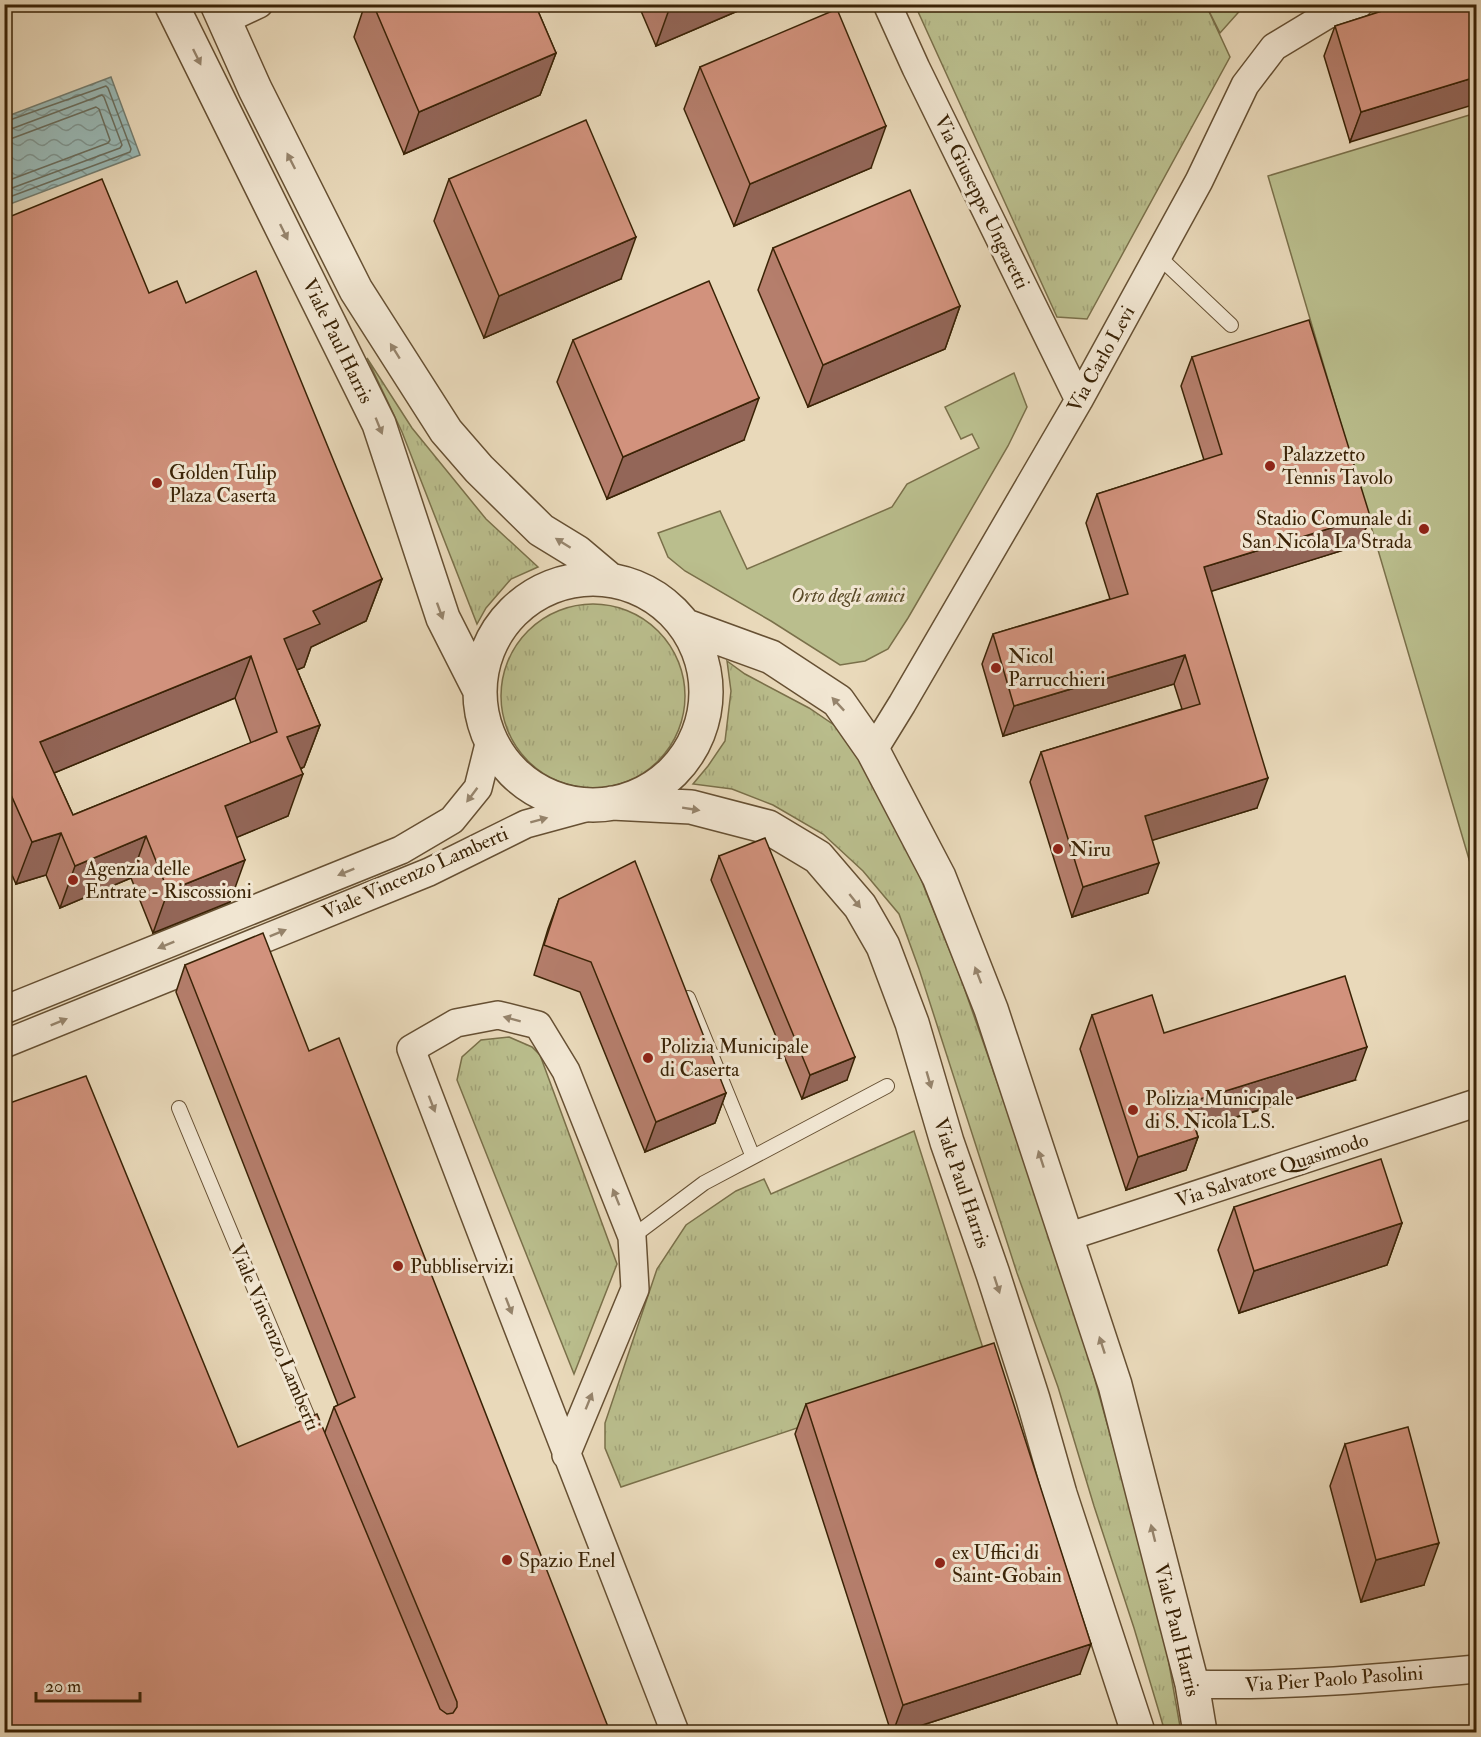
<svg xmlns="http://www.w3.org/2000/svg" width="1481" height="1737" font-family="'IM FELL Double Pica',serif">
	<style>
		.grass { fill: url(#grass-tufts); stroke: #7a704a; stroke-width: 1.5 }
		.garden { fill: #babe8d; stroke: #7a704a; stroke-width: 1.5 }
		.water { fill: url(#water-waves); stroke: #737d70; stroke-width: 1.5 }
		.lines { fill: none; stroke-linecap: round; stroke-linejoin: round }
		.shore { stroke: #6a6e5e; stroke-width: 1.5 }
		.service-casing { stroke: #665033; stroke-width: 16 }
		.minor-casing { stroke: #665033; stroke-width: 30 }
		.tertiary-casing { stroke: #665033; stroke-width: 36 }
		.service { stroke: #f1e6d2; stroke-width: 14 }
		.minor { stroke: #f1e6d2; stroke-width: 27 }
		.tertiary { stroke: #f1e6d2; stroke-width: 33 }
		.wall { fill: #b57e6c; stroke: #3a2306; stroke-width: 1.5; fill-rule: evenodd }
		.shaded-wall { fill: #936658; stroke: #3a2306; stroke-width: 1.5 }
		.building { fill: #d2927d; stroke: #3a2306; stroke-width: 1.5; fill-rule: evenodd }
		.oneway { fill: #96846c }
		.poi-dot { fill: #8f2418; stroke: #f1e6d2; stroke-width: 2 }
		.labels { text-anchor: middle; dominant-baseline: central; stroke-width: 6; stroke-linejoin: round; paint-order: stroke }
		.street-label { font-size: 20px; fill: #3a2306; stroke: #f1e6d2 }
		.poi-label { font-size: 20px; fill: #3a2306; stroke: #f1e6d2; text-anchor: start }
		.park-label { font-size: 20px; font-style: italic; fill: #5a4a28; stroke: #f1e6d2 }
	</style>
	<defs>
		<pattern id="grass-tufts" width="24" height="20" patternUnits="userSpaceOnUse" patternTransform="scale(1.5)"><rect width="24" height="20" fill="#babe8d"/><path d="M3 7l-1-3M5 7V3M7 7l1-3M15 17l-1-3M17 17v-4M19 17l1-3" fill="none" stroke="#a1a378"/></pattern>
		<pattern id="water-waves" width="16" height="10" patternUnits="userSpaceOnUse" patternTransform="scale(1.5)"><rect width="16" height="10" fill="#99b9b6"/><path d="M0 5q4-4 8 0t8 0" fill="none" stroke="#7e9692"/></pattern>
	</defs>
	<rect width="100%" height="100%" fill="#e9d9ba"/>
	<filter id="stains"><feTurbulence type="fractalNoise" baseFrequency=".00333" numOctaves="4"/><feColorMatrix values="0 0 0 0 .2 0 0 0 0 .09 0 0 0 0 .02 0 0 0 .5 -.17"/></filter>
	<radialGradient id="worn" r=".72"><stop offset=".6" stop-color="#630" stop-opacity="0"/><stop offset="1" stop-color="#630" stop-opacity=".3"/></radialGradient>
	<path class="grass" d="M915,5h291l24,52 -143,262 -30,-2z
		M367,358l45,70 74,91 52,48 -27,12 -25,29 -9,16 -75,-192z
		M501 696a92 92 0 1 1 184 0a92 92 0 1 1-184 0Z
		M727,661l18,13 64,34 31,21 40,49 80,198 110,314 91,328 20,114h-16l-31,-104 -40,-122 -36,-119 -41,-114 -98,-304 -20,-55 -36,-43 -40,-37 -50,-29 -41,-16 -39,-5 15,-18 17,-25 6,-50z
		M509,1037l23,10 8,8 77,209 -43,110 -117,-294 5,-23 19,-17z
		M914,1131l74,233 -367,123 -16,-39v-25l52,-154 29,-44 50,-34 28,-12 7,15z"/>
	<path class="garden" d="M1206,5h39l-25,28z
		M1476,113v770l-208,-707z
		M1014,373l13,34 -19,39 -100,172 -20,31 -23,12 -25,4 -69,-44 -86,-50 -17,-14 -10,-24 62,-22 27,58 145,-62 15,-23 72,-36 -7,-14 -11,5 -16,-32z"/>
	<path class="water" d="M111,77l29,78 -135,51v-89z"/>
	<g class="lines">
		<path class="shore" d="M4,122l102,-36 2,2 23,61 -1,3 -126,47
			M4,130l7,-1 91,-34 2,2 18,48 -2,3 -116,43
			M4,139l9,-1 83,-31 3,2 11,31 -2,3 -104,39"/>
		<defs>
			<path id="service" d="M1158,256l73,69
				M688,998l65,159
				M179,1108l136,326
				M632,1237l72,-54 183,-97"/>
			<path id="minor" d="M887,4l29,64 163,332
				M225,20l34,-16
				M873,751l29,-47 177,-304 120,-219 46,-96 29,-38 53,-32 32,-11
				M4,1010l397,-160 51,-30 26,-32 12,-48
				M4,1044l425,-172 97,-48 70,-19
				M1067,1237l409,-134
				M566,1455l69,-166 -3,-52 -66,-166 -28,-46 -40,-10 -42,8 -45,26c87,228 175,456 264,683
				M1192,1684c95,3 190,-6 284,-15"/>
			<path id="tertiary" d="M171,4l208,420 64,194 36,71
				M217,4l38,85 101,201 90,141 33,38 62,61 36,22 32,27
				M480 692a113 113 0 1 1 226 0a113 113 0 1 1-226 0Z
				M686,626l85,31 67,44 35,50 66,126 52,132 124,376 77,299 8,48
				M612,803l79,4 77,20 50,30 42,49 23,40 29,77 35,119 46,132 40,125 27,95 78,238"/>
		</defs>
		<use href="#service" class="service-casing"/>
		<use href="#minor" class="minor-casing"/>
		<use href="#tertiary" class="tertiary-casing"/>
		<use href="#service" class="service"/>
		<use href="#minor" class="minor"/>
		<use href="#tertiary" class="tertiary"/>
	</g>
	<path class="wall" d="M365,4h170l21,49 -16,42 -136,59 -50,-117z
		M638,4h116l-98,42z
		M1404,4l-54,138 -26,-86 11,-30z
		M700,67l171,101 -137,58 -50,-117z
		M449,179l172,100 -137,59 -50,-117z
		M4,219l145,74 37,10 196,276 -16,42 -55,26 -7,20 -7,3 23,55 -16,42 -3,2 -13,47 -51,21 -7,65 -77,31 -22,-55 -71,30 -14,-33 -30,9 -12,-27zM235,698l16,45 -178,72 -19,-42z
		M773,248l187,58 -15,43 -137,58 -50,-117z
		M573,340l171,100 -137,59 -50,-117z
		M1192,357l178,159 -10,29 -149,46 46,217 -105,32 -4,53 -76,24 -42,-135 11,-30 141,-43 -8,-25 -171,52 -21,-72 11,-30 117,-35 -24,-76 11,-29 107,-34 -23,-74z
		M719,856l128,224 -45,19 -91,-219z
		M559,899l167,194 -11,30 -70,29 -65,-160 -46,-17 14,-46z
		M185,965l124,86 301,681h-606l321,-300 9,-25 4,-2 -162,-413z
		M1092,1015l72,18 191,47 -159,50 2,7 -12,33 -60,20 -46,-141z
		M1234,1207l168,16 -15,42 -148,48 -21,-63z
		M806,1404l274,270 -179,58h-10l-96,-298z
		M1345,1444l79,141 -63,17 -31,-116z
		M1476,1485v21l-3,-12z"/>
	<path class="shaded-wall" d="M671,4h83l-98,42z
		M556,53l-16,42 -136,59 15,-42z
		M1476,77v27l-126,38 11,-30z
		M886,126l-15,42 -137,58 16,-42z
		M636,237l-15,42 -137,59 15,-42z
		M960,306l-15,43 -137,58 15,-42z
		M759,398l-15,42 -137,59 16,-42z
		M1370,516l-10,29 -167,52 11,-30z
		M382,579l-16,42 -55,26 -7,20 -35,14 15,-42 29,-28z
		M1185,655l-11,29 -171,52 11,-30z
		M251,656l-16,42 -210,87 15,-43z
		M320,725l-16,42 -33,12 16,-42z
		M303,774l-15,42 -79,33 16,-43z
		M1268,778l-11,30 -123,38 11,-30z
		M61,833l-15,42 -30,9 16,-42z
		M146,836l-15,42 -71,30 15,-42z
		M245,860l-15,42 -77,31 15,-42z
		M1159,863l-11,30 -76,24 11,-30z
		M1367,1047l-12,33 -180,56 12,-33z
		M855,1057l-8,23 -45,19 8,-24z
		M726,1093l-11,30 -70,29 11,-30z
		M1198,1137l-12,33 -60,20 12,-33z
		M1402,1223l-15,42 -148,48 15,-42z
		M1439,1543l-15,42 -63,17 15,-42z
		M1091,1644l-11,30 -179,58h-8l10,-27z"/>
	<path class="building" d="M373,4h162l21,49 -137,59z
		M1404,4h72v73l-115,35 -26,-86z
		M837,9l49,117 -136,58 -50,-117z
		M586,120l50,117 -137,59 -50,-117z
		M102,179l47,114 28,-12 9,22 70,-32 126,308 -69,32 7,13 -36,15 36,86 -33,12 16,37 -78,32 20,54 -77,31 -22,-55 -71,30 -14,-33 -29,9 -28,-63v-560zM251,656l26,76 -204,83 -33,-73z
		M910,190l50,116 -137,59 -50,-117z
		M709,281l50,117 -136,59 -50,-117z
		M1309,320l61,196 -166,51 64,211 -123,38 14,47 -76,24 -42,-135 159,-48 -15,-49 -171,51 -21,-72 135,-40 -31,-100 125,-40 -30,-97z
		M765,838l90,219 -45,18 -91,-219z
		M635,861l91,232 -70,29 -65,-160 -47,-17 15,-46z
		M263,933l46,118 30,-13 271,694h-606v-627l82,-29 152,371 79,-33 123,295 7,5 6,-1 4,-6v-5l-123,-295 21,-10 -170,-432z
		M1345,976l22,71 -180,56 11,34 -60,20 -46,-142 60,-20 12,38z
		M1381,1159l21,64 -148,48 -20,-64z
		M994,1343l97,301 -188,61 -97,-301z
		M1408,1427l31,116 -63,17 -31,-116z"/>
	<defs><path id="oneway-solid" d="M-6-.8H1V-3.2L6.5 0L1 3.2V.8H-6Z" transform="scale(1.5)"/></defs>
	<g class="oneway">
		<use href="#oneway-solid" transform="translate(197 57) rotate(64)"/>
		<use href="#oneway-solid" transform="translate(291 161) rotate(-117)"/>
		<use href="#oneway-solid" transform="translate(284 232) rotate(64)"/>
		<use href="#oneway-solid" transform="translate(395 351) rotate(-122)"/>
		<use href="#oneway-solid" transform="translate(379 426) rotate(68)"/>
		<use href="#oneway-solid" transform="translate(563 543) rotate(-148)"/>
		<use href="#oneway-solid" transform="translate(440 611) rotate(70)"/>
		<use href="#oneway-solid" transform="translate(838 704) rotate(-133)"/>
		<use href="#oneway-solid" transform="translate(472 795) rotate(127)"/>
		<use href="#oneway-solid" transform="translate(691 809) rotate(9)"/>
		<use href="#oneway-solid" transform="translate(539 820) rotate(-15)"/>
		<use href="#oneway-solid" transform="translate(346 872) rotate(158)"/>
		<use href="#oneway-solid" transform="translate(855 901) rotate(51)"/>
		<use href="#oneway-solid" transform="translate(278 933) rotate(-22)"/>
		<use href="#oneway-solid" transform="translate(166 945) rotate(158)"/>
		<use href="#oneway-solid" transform="translate(978 975) rotate(-111)"/>
		<use href="#oneway-solid" transform="translate(512 1019) rotate(-165)"/>
		<use href="#oneway-solid" transform="translate(59 1022) rotate(-22)"/>
		<use href="#oneway-solid" transform="translate(929 1080) rotate(74)"/>
		<use href="#oneway-solid" transform="translate(432 1104) rotate(69)"/>
		<use href="#oneway-solid" transform="translate(1041 1159) rotate(-108)"/>
		<use href="#oneway-solid" transform="translate(616 1197) rotate(-112)"/>
		<use href="#oneway-solid" transform="translate(997 1285) rotate(72)"/>
		<use href="#oneway-solid" transform="translate(509 1306) rotate(69)"/>
		<use href="#oneway-solid" transform="translate(1102 1345) rotate(-108)"/>
		<use href="#oneway-solid" transform="translate(589 1401) rotate(-68)"/>
		<use href="#oneway-solid" transform="translate(1153 1533) rotate(-104)"/>
	</g>
	<g class="poi-dot">
		<circle cx="1270" cy="466" r="6"/>
		<circle cx="157" cy="483" r="6"/>
		<circle cx="1424" cy="529" r="6"/>
		<circle cx="996" cy="668" r="6"/>
		<circle cx="1058" cy="849" r="6"/>
		<circle cx="73" cy="880" r="6"/>
		<circle cx="648" cy="1058" r="6"/>
		<circle cx="1133" cy="1110" r="6"/>
		<circle cx="398" cy="1266" r="6"/>
		<circle cx="507" cy="1560" r="6"/>
		<circle cx="940" cy="1563" r="6"/>
	</g>
	<g class="labels">
		<g class="street-label">
			<text transform="translate(982 202) rotate(64)">Via Giuseppe Ungaretti</text>
			<text transform="translate(338 341) rotate(64)">Viale Paul Harris</text>
			<text transform="translate(1101 359) rotate(-61)">Via Carlo Levi</text>
			<text transform="translate(415 873) rotate(-24)">Viale Vincenzo Lamberti</text>
			<text transform="translate(1272 1170) rotate(-18)">Via Salvatore Quasimodo</text>
			<text transform="translate(962 1183) rotate(71)">Viale Paul Harris</text>
			<text transform="translate(275 1337) rotate(67)">Viale Vincenzo Lamberti</text>
			<text transform="translate(1177 1630) rotate(76)">Viale Paul Harris</text>
			<text transform="translate(1334 1679) rotate(-4)">Via Pier Paolo Pasolini</text>
		</g>
		<g class="poi-label">
			<text x="1282" y="454">Palazzetto<tspan x="1282" dy="23">Tennis Tavolo</tspan></text>
			<text x="169" y="472">Golden Tulip<tspan x="169" dy="23">Plaza Caserta</tspan></text>
			<text x="1412" y="518" text-anchor="end">Stadio Comunale di<tspan x="1412" dy="23">San Nicola La Strada</tspan></text>
			<text x="1008" y="656">Nicol<tspan x="1008" dy="23">Parrucchieri</tspan></text>
			<text x="1070" y="849">Niru</text>
			<text x="85" y="868">Agenzia delle<tspan x="85" dy="23">Entrate - Riscossioni</tspan></text>
			<text x="660" y="1046">Polizia Municipale<tspan x="660" dy="23">di Caserta</tspan></text>
			<text x="1145" y="1098">Polizia Municipale<tspan x="1145" dy="23">di S. Nicola L.S.</tspan></text>
			<text x="410" y="1266">Pubbliservizi</text>
			<text x="952" y="1552">ex Uffici di<tspan x="952" dy="23">Saint-Gobain</tspan></text>
			<text x="519" y="1560">Spazio Enel</text>
		</g>
		<g class="park-label">
			<text x="848" y="595">Orto degli amici</text>
		</g>
	</g>
	<rect width="1481" height="1737" fill="none" stroke="#e9d9ba" stroke-width="24"/>
	<rect x="6" y="6" width="1469" height="1725" fill="none" stroke="#3a2306" stroke-width="3"/>
	<rect x="12" y="12" width="1457" height="1713" fill="none" stroke="#3a2306" stroke-width="1.5"/>
	<path d="M36 1692v9h104v-9" fill="none" stroke="#3a2306" stroke-width="3"/>
	<text x="45" y="1692" font-size="18" fill="#3a2306" stroke="#f1e6d2" stroke-width="4.5" paint-order="stroke">20 m</text>
	<rect width="100%" height="100%" filter="url(#stains)"/>
	<rect width="100%" height="100%" fill="url(#worn)"/>
</svg>
